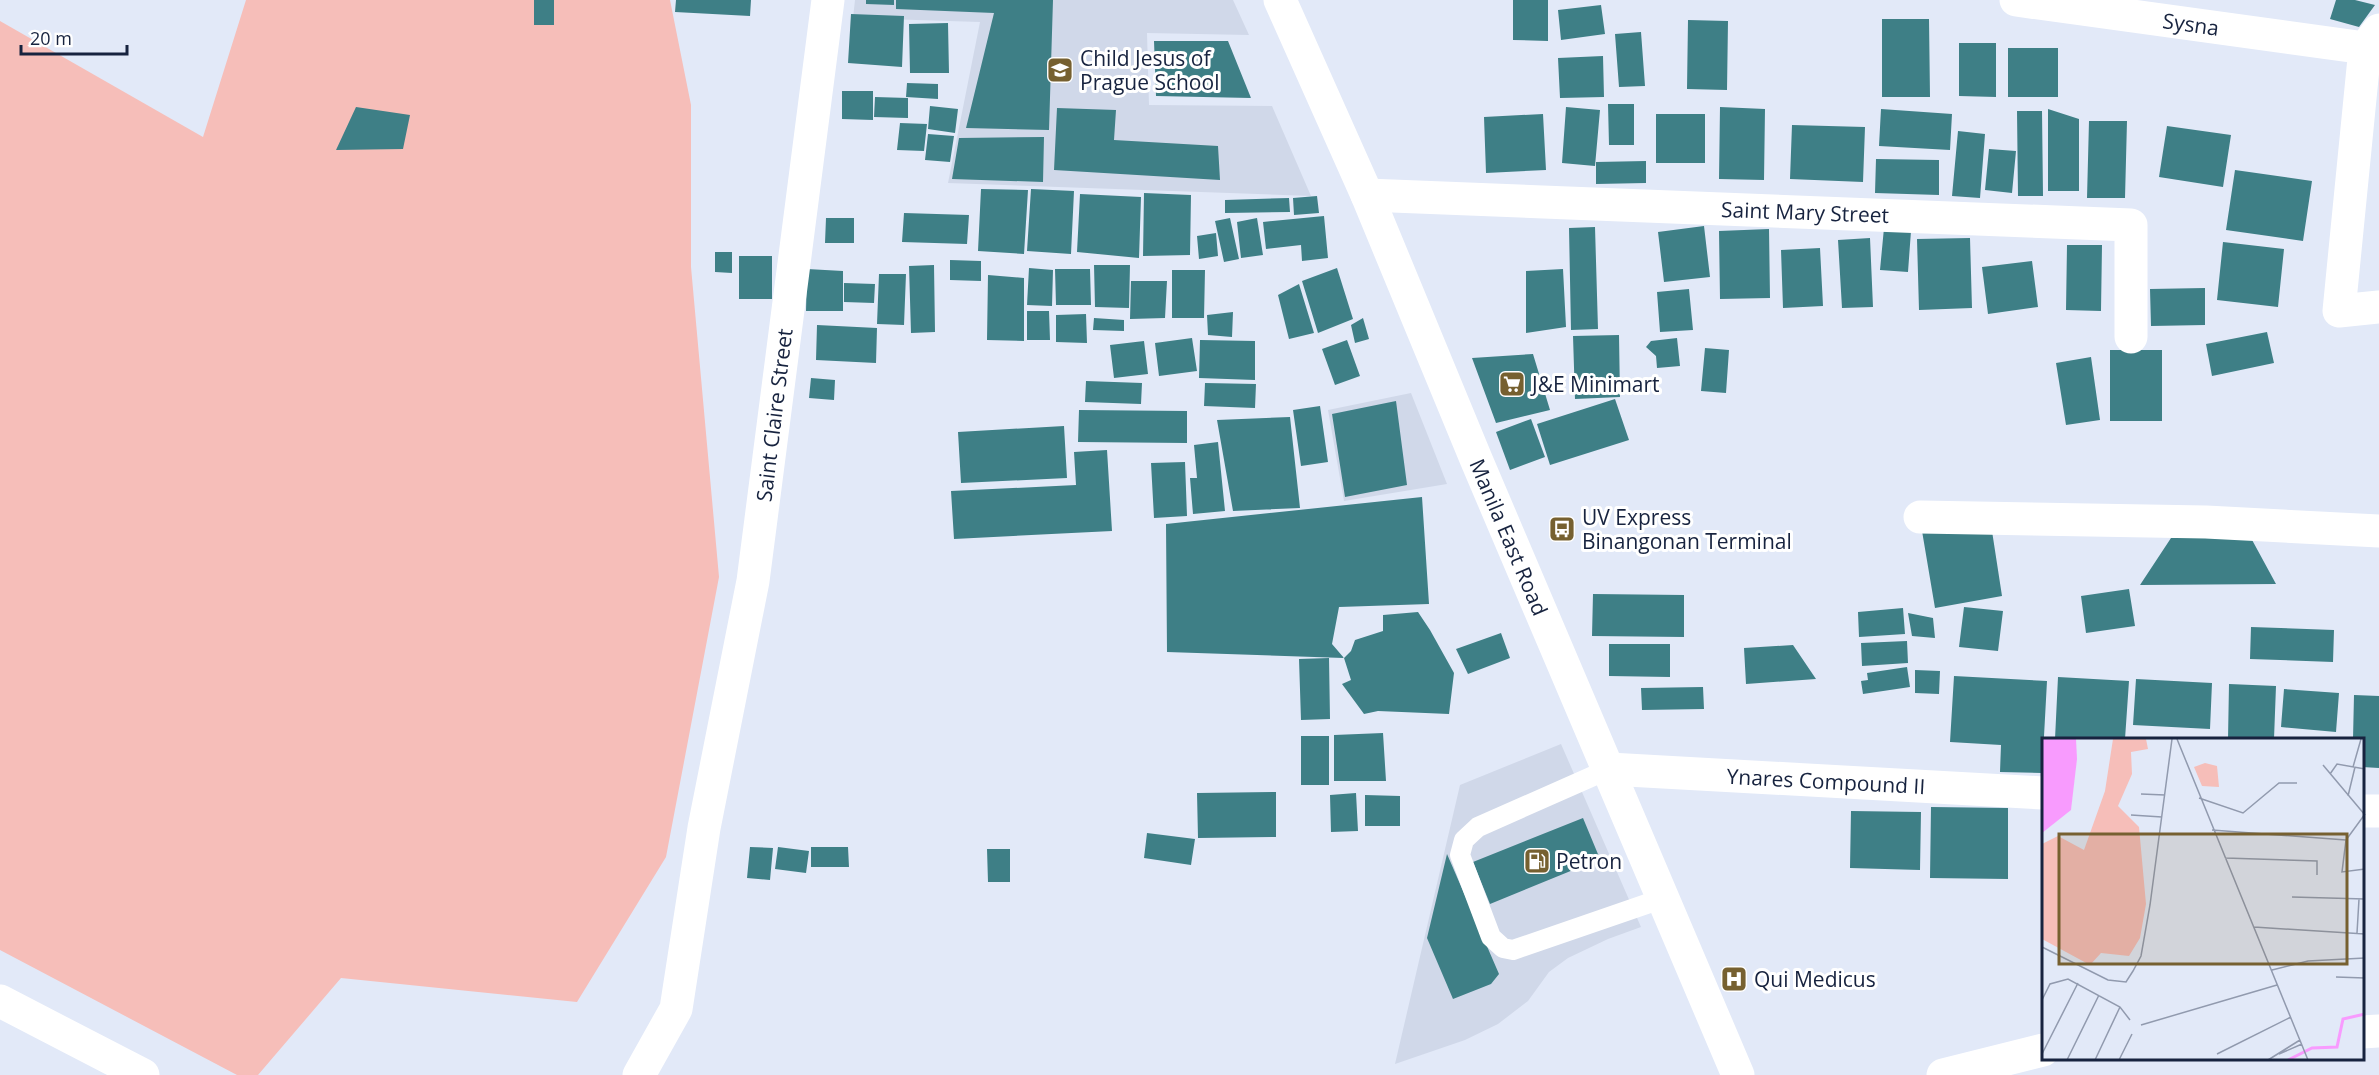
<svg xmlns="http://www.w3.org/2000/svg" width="2379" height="1075" font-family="'Open Sans',sans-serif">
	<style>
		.built { fill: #d0d8e9 }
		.green { fill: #f6beb9 }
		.building { fill: #3e7f86 }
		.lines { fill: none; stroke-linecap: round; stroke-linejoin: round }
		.service { stroke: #fff; stroke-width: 20 }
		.minor { stroke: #fff; stroke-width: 33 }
		.secondary { stroke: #fff; stroke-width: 33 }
		.labels { text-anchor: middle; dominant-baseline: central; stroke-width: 6; stroke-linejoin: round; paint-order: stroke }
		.street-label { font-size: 21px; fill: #17233f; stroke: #fff }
		.poi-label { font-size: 21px; fill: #17233f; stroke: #fff; text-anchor: start }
		.inset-river { fill: none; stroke: #f89bfe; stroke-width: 3 }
		.inset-road { fill: none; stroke: #919aae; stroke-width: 1.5 }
		.view { fill: #766030; fill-opacity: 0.15; stroke: #766030; stroke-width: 3 }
		.inset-edge { fill: none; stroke: #17233f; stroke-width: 3 }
	</style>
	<rect width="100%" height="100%" fill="#e2e9f8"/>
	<path class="built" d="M855,0h378l16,35 -102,-2 2,72 123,1 39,90 -363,-13 32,-161 -127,-4z
		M1411,393l36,91 -103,17 -16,-91z
		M1561,744l80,183 -33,12 -40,19 -19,14 -21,29 -30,23 -33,16 -70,24 65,-279z"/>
	<path class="green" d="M246,0h424l21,105v162l28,310 -53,280 -89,145 -236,-24 -83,97h-21l-237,-125v-929l203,116z"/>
	<path class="building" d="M534,0h20v25h-20z
		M676,0h75l-1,16 -75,-4z
		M866,0h28v5l-28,-1z
		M896,0h157l-4,130 -83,-2 28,-115 -98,-4z
		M1513,0h35v41l-35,-1z
		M2336,0h19l20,5 -16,22 -29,-8z
		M1601,5l4,29 -44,6 -3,-30z
		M851,14l53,2 -2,51 -54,-4z
		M1882,19h47l1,78h-48z
		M1688,20l40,1 -1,69 -40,-1z
		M948,23l1,50h-39l-1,-49z
		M1641,32l4,54 -26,1 -4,-53z
		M1154,41h74l23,57 -95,-2z
		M1959,43h37v54l-37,-1z
		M2008,48h50v49h-50z
		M1603,56l1,41 -44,1 -2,-40z
		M907,83l31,1v15l-32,-2z
		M842,91h31v29l-31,-1z
		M875,97l33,1v20l-34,-1z
		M1608,104h26v41h-25z
		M930,106l28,3 -3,24 -27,-4z
		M356,107l54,8 -7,34 -67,1z
		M1566,107l34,3 -5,56 -33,-3z
		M1720,107l45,2 -1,71 -45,-1z
		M1057,108l59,2 -2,30 104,6 2,34 -166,-10z
		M1881,109l71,5 -2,36 -71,-4z
		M2048,109l31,10v72h-31z
		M2017,111h25l1,85h-25z
		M1543,114l3,56 -60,3 -2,-56z
		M1656,114h49v49h-49z
		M2089,121h38l-2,77h-38z
		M900,123l27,1 -3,27 -27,-1z
		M1792,125l73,2 -2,55 -73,-3z
		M2167,126l64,9 -8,52 -64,-10z
		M1958,131l27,3 -5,64 -28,-2z
		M928,134l26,2 -4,26 -25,-2z
		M1044,137l-1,45 -91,-3 7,-41z
		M1989,149l27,2 -4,42 -27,-3z
		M1876,159l63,1v35l-64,-2z
		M1646,161v22l-50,1v-22z
		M2235,170l77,11 -9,60 -77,-11z
		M981,189l47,1 -4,64 -46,-3z
		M1031,189l43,2 -3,63 -44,-3z
		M1144,193l47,2 -1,60 -47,1z
		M1080,194l61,3 -2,61 -62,-6z
		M1317,196l2,17 -25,2 -1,-17z
		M1289,198l1,14 -65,1v-13z
		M904,213l65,2 -2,29 -65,-2z
		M1324,216l4,42 -26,3 -1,-16 -35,4 -3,-27z
		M826,218h28v25h-29z
		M1230,218l9,41 -15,3 -9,-41z
		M1257,218l6,37 -22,3 -4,-36z
		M1704,226l6,51 -46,5 -6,-50z
		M1595,227l3,102 -27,1 -2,-102z
		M1884,228l27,3 -3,41 -28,-2z
		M1769,229l1,69 -50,1 -1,-68z
		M1216,233l2,23 -19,3 -2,-23z
		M1870,238l3,69 -31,1 -4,-68z
		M1970,238l2,70 -53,2 -2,-71z
		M2223,242l61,7 -6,58 -61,-7z
		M2067,245h35l-1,66 -35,-1z
		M1820,248l3,58 -40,2 -2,-58z
		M715,252h17v21l-17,-1z
		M739,256h33v43h-33z
		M950,260l31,1v20l-31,-1z
		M2032,261l6,46 -50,7 -6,-47z
		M934,265l1,67 -24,1 -2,-67z
		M1094,265h36l-1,43 -34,-1z
		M1029,268l24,2 -1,36 -25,-1z
		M1337,268l16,51 -35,14 -16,-52z
		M807,269l36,2v40h-37z
		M1055,269h35l1,36h-35z
		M1563,269l3,58 -40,6v-62z
		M1172,270h33l-1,48h-32z
		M879,274h27l-2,51 -27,-1z
		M988,275l36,3v63l-37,-1z
		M1131,281h36l-2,37 -35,1z
		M844,283l31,1 -1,19 -30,-1z
		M1299,284l15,49 -25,6 -11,-44z
		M2205,288v37l-54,1 -1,-37z
		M1689,289l4,41 -33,2 -3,-40z
		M1027,311h22l1,29h-23z
		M1233,312l-1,25 -24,-2 -1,-20z
		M1086,314l1,29 -31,-1v-27z
		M1094,318l30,2v11l-31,-1z
		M1363,318l6,21 -14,4 -4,-18z
		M817,325l60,3 -1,35 -60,-3z
		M2267,332l7,31 -62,13 -6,-32z
		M1619,335l1,62 -45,2 -2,-63z
		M1192,338l5,33 -38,5 -4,-33z
		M1677,338l3,28 -23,2 -1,-12 -10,-9 5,-6z
		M1200,340l55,1v39l-56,-2z
		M1347,340l13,36 -25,9 -13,-36z
		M1144,341l4,33 -34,4 -4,-33z
		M1705,348l24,2 -3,43 -25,-2z
		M2110,350h52v71h-52z
		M1533,354l17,56 -54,13 -24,-65z
		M2091,357l9,63 -34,5 -10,-62z
		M811,378l24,2 -1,20 -25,-2z
		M1086,381l56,2 -1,21 -56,-2z
		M1205,383l51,1 -1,24 -51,-2z
		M1615,399l14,41 -79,25 -13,-41z
		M1396,401l11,84 -62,12 -13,-83z
		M1320,406l8,56 -27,4 -8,-56z
		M1079,410l108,1v32l-109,-1z
		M1290,417l10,91 -67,3 -16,-91z
		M1531,419l14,38 -35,13 -14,-38z
		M1064,426l3,52 -106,5 -3,-51z
		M1218,442l7,69 -32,3 -3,-36h7l-3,-33z
		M1107,450l5,81 -158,8 -3,-48 125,-6 -2,-33z
		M1185,462l2,54 -33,2 -3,-55z
		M1422,497l7,107 -90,3 -7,37 12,14 -177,-6 -1,-128z
		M1921,525l71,6 10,65 -67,12z
		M2171,538h80l25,46 -136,1z
		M2129,589l6,37 -49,7 -5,-37z
		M1593,594l91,1v42l-92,-1z
		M1964,607l39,4 -5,40 -39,-4z
		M1903,608l2,26 -46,3 -1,-25z
		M1418,612l12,18 24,43 -5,41 -71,-3 -14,3 -22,-30 9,-4 -7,-22 7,-7 4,-11 28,-9v-16z
		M1908,613l25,5 2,20 -23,-2z
		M2251,627l83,3 -1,32 -83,-3z
		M1501,633l9,25 -42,16 -12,-25z
		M1907,641l1,22 -46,3 -1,-23z
		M1609,644h61v33l-61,-1z
		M1793,645l23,34 -70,5 -2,-36z
		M1329,658l1,61 -29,1 -2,-61z
		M1907,667l3,20 -47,7 -2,-13 7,-1 -1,-7z
		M1915,670l25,1 -1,23 -24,-1z
		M1954,676l93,5 -5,92 -42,-1 1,-27 -51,-3z
		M2058,677l71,4 -4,58h-70z
		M2136,679l76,4 -2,46 -77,-4z
		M2229,684l47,2 -2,53h-46z
		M1703,687l1,22 -62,1 -1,-22z
		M2284,689l55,4 -3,39 -55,-5z
		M2354,695l25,1v72l-17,-1v-28h-9z
		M1383,733l3,48h-52v-46z
		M1301,736h28v49h-28z
		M1276,792v45l-78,1 -1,-45z
		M1356,793l2,38 -27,1 -1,-37z
		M1365,795l35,1v30h-35z
		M1931,807l77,1v71l-78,-1z
		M1851,811l70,1 -1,58 -70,-2z
		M1583,818l17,41 -110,45 -17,-42z
		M1147,833l48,6 -4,26 -47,-7z
		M750,847l23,1 -3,32 -23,-2z
		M778,847l31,4 -3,22 -31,-4z
		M811,847h37l1,20h-38z
		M987,849h23v33h-22z
		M1447,854l52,120 -8,10 -38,15 -26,-61z"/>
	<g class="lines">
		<path class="service" d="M1609,769l-131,58 -14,13 -4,15 31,82 12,11 10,2 151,-52"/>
		<path class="minor" d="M2016,0l349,48
			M2379,30l-14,18 -26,263 40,-4
			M1367,195l764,30v112
			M1920,517l286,5 173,9
			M1609,769l434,24
			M2362,811h17
			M0,1001l143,74
			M2362,1032l17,-1
			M639,1075l37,-66 28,-181 49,-247 75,-581
			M1943,1075l100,-25"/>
		<path class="secondary" d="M1280,0l87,195 109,264 262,616"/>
	</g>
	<defs>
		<symbol id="school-square" viewBox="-11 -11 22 22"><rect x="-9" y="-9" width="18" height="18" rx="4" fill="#766030" stroke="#fff"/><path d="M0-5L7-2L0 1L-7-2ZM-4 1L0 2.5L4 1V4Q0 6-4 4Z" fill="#fff"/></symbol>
		<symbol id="supermarket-square" viewBox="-11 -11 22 22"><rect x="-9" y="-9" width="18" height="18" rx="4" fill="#766030" stroke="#fff"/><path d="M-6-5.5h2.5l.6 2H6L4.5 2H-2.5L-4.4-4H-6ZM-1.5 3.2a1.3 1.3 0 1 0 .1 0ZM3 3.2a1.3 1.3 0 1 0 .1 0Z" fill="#fff"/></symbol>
		<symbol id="bus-square" viewBox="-11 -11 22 22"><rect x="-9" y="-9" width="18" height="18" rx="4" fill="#766030" stroke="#fff"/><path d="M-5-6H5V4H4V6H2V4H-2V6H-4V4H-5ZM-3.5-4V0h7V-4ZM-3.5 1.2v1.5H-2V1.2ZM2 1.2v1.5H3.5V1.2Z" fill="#fff"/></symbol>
		<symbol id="fuel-square" viewBox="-11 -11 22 22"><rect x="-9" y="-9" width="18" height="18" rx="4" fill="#766030" stroke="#fff"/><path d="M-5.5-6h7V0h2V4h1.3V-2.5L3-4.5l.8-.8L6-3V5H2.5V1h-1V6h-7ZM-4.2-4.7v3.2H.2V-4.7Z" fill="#fff"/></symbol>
		<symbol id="hospital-square" viewBox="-11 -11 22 22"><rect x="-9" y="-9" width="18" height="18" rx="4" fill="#766030" stroke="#fff"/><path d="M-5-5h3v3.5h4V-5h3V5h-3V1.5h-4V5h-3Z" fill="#fff"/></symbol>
	</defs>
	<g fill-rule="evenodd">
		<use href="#school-square" x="1045" y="55" width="30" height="30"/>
		<use href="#supermarket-square" x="1497" y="369" width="30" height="30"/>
		<use href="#bus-square" x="1547" y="514" width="30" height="30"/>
		<use href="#fuel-square" x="1522" y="846" width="30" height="30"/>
		<use href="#hospital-square" x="1719" y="964" width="30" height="30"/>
	</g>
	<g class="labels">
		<g class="street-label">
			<text transform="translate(2191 24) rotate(8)">Sysna</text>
			<text transform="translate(1805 212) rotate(2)">Saint Mary Street</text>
			<text transform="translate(774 415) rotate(-83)">Saint Claire Street</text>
			<text transform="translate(1509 537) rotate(67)">Manila East Road</text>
			<text transform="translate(1826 781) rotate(3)">Ynares Compound II</text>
		</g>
		<g class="poi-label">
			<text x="1080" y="58">Child Jesus of<tspan x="1080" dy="24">Prague School</tspan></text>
			<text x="1532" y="384">J&amp;E Minimart</text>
			<text x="1582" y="517">UV Express<tspan x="1582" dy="24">Binangonan Terminal</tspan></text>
			<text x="1556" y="861">Petron</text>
			<text x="1754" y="979">Qui Medicus</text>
		</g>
	</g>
	<g transform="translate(2042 738)">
		<rect width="322" height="322" fill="#e2e9f8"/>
		<path d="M71,1h33l2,10 -17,3 1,22 -14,32 21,21 7,77 -6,34 -11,18 -28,-3 -11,12 -48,-26v-95l16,-8 26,14 21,-59zM163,25l12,3 2,21 -17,-1 -8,-19z" fill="#f6beb9"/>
		<path d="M0,1h34l1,20 -6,51 -29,23z" fill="#f89bfe"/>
		<path class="inset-river" d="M246,322l24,-12 25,-1 6,-28 22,-5"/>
		<path class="inset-road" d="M135,1l131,321M281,27l42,50M311,29l8,-28M288,36l7,-10 28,5M99,56l24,1M306,58l7,-29M157,60l44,15 36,-30h18M323,76l-19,26 -4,32 23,-3M89,77l31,2M170,92l134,10M183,120l92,3v14M250,159l73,2M212,189l111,7M315,195l2,-34M0,209l66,33 18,2 7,-11 8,-15 9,-51 22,-166M230,232l36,-9 57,-3M294,239l29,1M0,262l8,-16 18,-5 52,28 10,13M99,287l136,-40M0,316l36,-71M175,316l74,-37M237,316l23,-10M25,322l32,-65M53,322l25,-53M77,322l13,-26M226,322l32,-20"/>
		<path class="view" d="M17,96h288v130h-288z"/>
		<rect width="322" height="322" class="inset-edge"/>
	</g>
	<path d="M21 45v9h106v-9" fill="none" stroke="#17233f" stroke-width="3"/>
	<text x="30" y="45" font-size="18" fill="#17233f" stroke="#ffffff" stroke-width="4.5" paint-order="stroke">20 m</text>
</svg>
